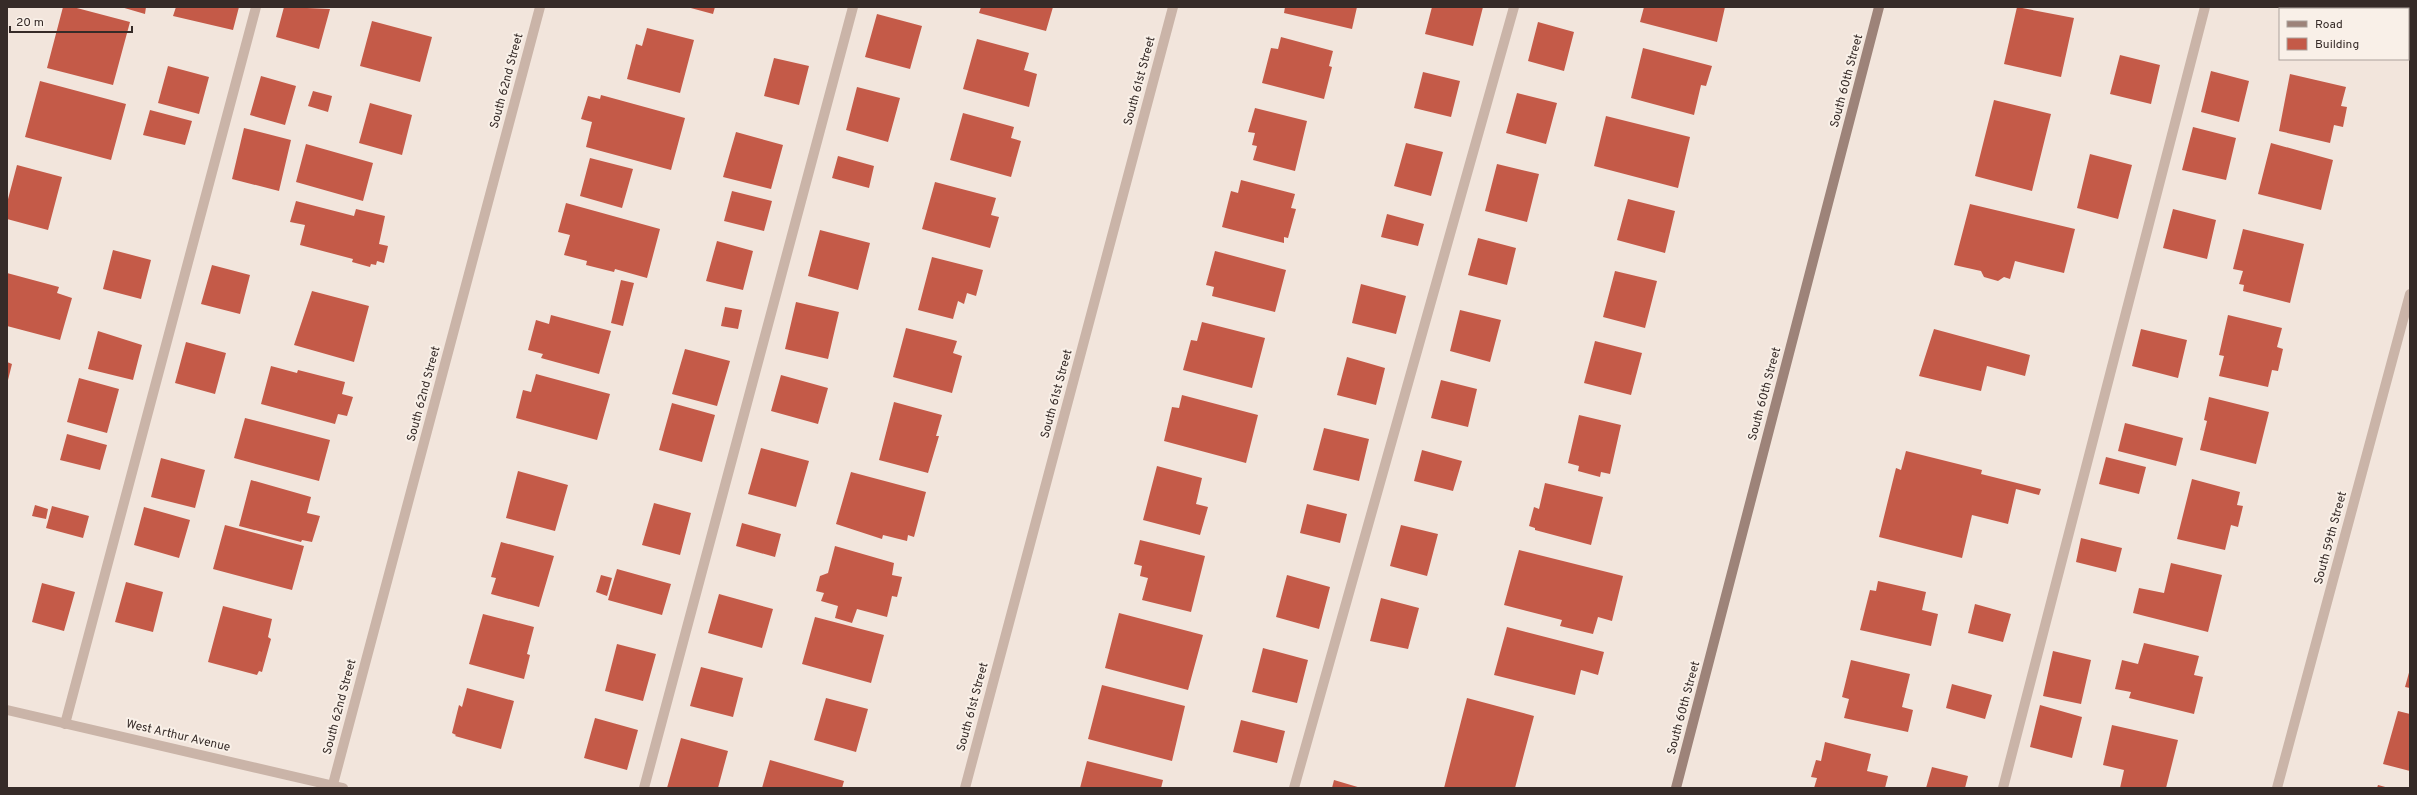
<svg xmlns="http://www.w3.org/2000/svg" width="2417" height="795" font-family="Overpass,sans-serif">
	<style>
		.building { fill: #c45a48 }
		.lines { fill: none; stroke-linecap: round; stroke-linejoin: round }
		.service { stroke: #cab4a8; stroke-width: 10 }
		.minor { stroke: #cab4a8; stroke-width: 10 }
		.secondary { stroke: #9d8379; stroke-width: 10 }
		.labels { text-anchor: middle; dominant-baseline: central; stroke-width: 4; stroke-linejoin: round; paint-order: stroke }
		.street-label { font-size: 12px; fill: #362b28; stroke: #f9f0e8 }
	</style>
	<rect width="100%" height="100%" fill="#f2e5dc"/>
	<path class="building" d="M63,7h10l57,15 -17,63 -66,-17z
		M121,7h25l-1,7z
		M176,7h63l-6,23 -60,-14z
		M284,7l46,2 -11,40 -43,-12z
		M687,7h28l-2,7z
		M981,7h72l-7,24 -67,-18z
		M1285,7h72l-5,22 -68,-16z
		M1432,7h51l-10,39 -48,-12z
		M1644,7h81l-8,35 -77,-20z
		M2017,7l57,11 -13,59 -57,-13z
		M877,14l45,12 -12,43 -45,-12z
		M372,21l60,16 -12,45 -60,-16z
		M1538,22l36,10 -10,39 -36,-10z
		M647,28l47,12 -14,53 -53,-14 9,-35 6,2z
		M1281,37l52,14 -4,15 3,1 -8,32 -62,-16 9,-35 7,1z
		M977,39l52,14 -5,17 13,4 -8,33 -66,-18z
		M1643,48l69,18 -6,20 -5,-1 -7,30 -63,-17z
		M2120,55l40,10 -9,39 -41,-10z
		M774,58l35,8 -10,39 -35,-9z
		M168,66l41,11 -10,37 -41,-11z
		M2211,71l38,10 -10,41 -38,-10z
		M1423,72l37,9 -9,36 -37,-9z
		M2290,74l56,13 -5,19 6,1 -4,20 -9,-2 -4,18 -51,-12z
		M261,76l35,10 -11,39 -35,-10z
		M40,81l86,23 -15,56 -86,-23z
		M857,87l43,11 -12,44 -42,-12z
		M313,91l19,5 -4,16 -20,-6z
		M1517,93l40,10 -11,41 -40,-11z
		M601,95l84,23 -14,52 -85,-23 6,-25 -11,-3 7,-23 12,3z
		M1994,100l57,14 -19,77 -57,-15z
		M370,103l42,12 -10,40 -43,-12z
		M1255,108l52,13 -12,50 -42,-11 4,-14 -5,-1 3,-12 -7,-1z
		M150,110l42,11 -7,24 -42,-10z
		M963,113l51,14 -3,11 10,3 -10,36 -61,-17z
		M1606,116l84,21 -12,51 -84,-22z
		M2193,127l43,11 -10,42 -44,-10z
		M244,128l47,12 -12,51 -47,-12z
		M736,132l47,13 -12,44 -48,-12z
		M1406,143l37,9 -12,44 -37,-10z
		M2271,143l62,17 -12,50 -63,-16z
		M306,144l67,19 -10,38 -67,-19z
		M2090,154l42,11 -14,54 -41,-11z
		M838,156l36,10 -5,22 -37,-10z
		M590,158l43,11 -11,39 -42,-12z
		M1497,164l42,10 -12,48 -42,-11z
		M17,165l45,12 -14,53 -41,-11v-16z
		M1241,180l54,14 -4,14 5,1 -8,29 -4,-1v6l-62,-16 9,-36 7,2z
		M935,182l61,16 -5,17 8,2 -9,31 -68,-19z
		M732,191l40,10 -8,30 -40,-10z
		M1628,199l47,12 -10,42 -48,-13z
		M296,201l58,15 2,-7 29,7 -6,28 9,2 -4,17 -7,-2 -1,4 -5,-1 -1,3 -18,-5 1,-3 -53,-14 5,-20 -15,-3z
		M566,203l94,26 -13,49 -32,-9 -1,3 -28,-7 1,-4 -23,-6 6,-20 -12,-3z
		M1970,204l105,25 -11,44 -49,-12 -5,18 -6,-2 -6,4 -14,-4 -3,-6 -27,-6z
		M2173,209l43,11 -9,39 -44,-11z
		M1387,214l37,10 -6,22 -37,-9z
		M2243,229l61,15 -14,59 -47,-12 1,-6 -5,-1 4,-13 -10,-2z
		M820,230l50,13 -12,47 -50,-14z
		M1478,238l38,10 -9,37 -39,-10z
		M717,241l36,10 -10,39 -37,-9z
		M113,250l38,10 -10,39 -38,-10z
		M1215,251l71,19 -11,42 -63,-16 2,-9 -8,-2z
		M932,257l51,13 -7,26 -9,-3 -3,11 -6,-3 -5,18 -35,-9z
		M212,265l38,10 -10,39 -39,-10z
		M1615,271l42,10 -12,47 -42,-11z
		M7,273l52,14 -2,6 15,5 -12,42 -53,-14z
		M621,280l13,3 -11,43 -12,-3z
		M1361,284l45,12 -10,38 -44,-11z
		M312,291l57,15 -15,56 -60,-17z
		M796,302l43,10 -11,47 -43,-10z
		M725,307l17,3 -4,19 -17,-3z
		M1460,310l41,10 -11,42 -40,-11z
		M551,315l60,16 -12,43 -58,-16 2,-4 -15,-4 8,-30 13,4z
		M2228,315l54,13 -5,19 6,2 -5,22 -6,-1 -4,17 -49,-11 5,-20 -5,-1z
		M1202,322l63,16 -13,50 -69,-18 8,-30 6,1z
		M906,328l51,13 -4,12 9,3 -10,37 -59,-16z
		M1934,329l96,26 -5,21 -38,-10 -6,25 -62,-15z
		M2141,329l46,11 -9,38 -46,-12z
		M98,331l44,14 -9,35 -45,-11z
		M1595,341l47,12 -11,42 -47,-12z
		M186,342l40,11 -11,41 -40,-11z
		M685,349l45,12 -13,45 -45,-12z
		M1347,357l38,11 -9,37 -39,-10z
		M7,362l5,2 -4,16h-1z
		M271,366l26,7 1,-3 47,12 -3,12 11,3 -6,19 -9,-2 -3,10 -74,-20z
		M536,374l74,20 -13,46 -81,-22 7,-28 8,2z
		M781,375l47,13 -10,36 -47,-13z
		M79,378l40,11 -12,44 -40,-11z
		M1441,380l36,9 -9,38 -37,-9z
		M1182,395l76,20 -12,48 -82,-22 8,-34 7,1z
		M2209,397l60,15 -13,52 -56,-14 7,-29 -3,-1z
		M894,402l48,13 -6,21h3l-11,37 -49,-13z
		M672,403l43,12 -13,47 -43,-12z
		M1579,415l42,10 -11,49 -9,-2 -1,5 -22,-6 1,-5 -11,-3z
		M245,418l85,22 -11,41 -85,-23z
		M2125,423l58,15 -7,28 -58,-15z
		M1324,428l45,11 -10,42 -46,-11z
		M67,434l40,11 -7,25 -40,-10z
		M761,448l48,13 -13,46 -48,-13z
		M1422,450l40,11 -9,30 -39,-10z
		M1906,451l76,19 -1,4 60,15 -2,6 -23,-6 -8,35 -36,-9 -10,43 -83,-21 17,-69 5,2z
		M2106,457l40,10 -7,27 -40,-10z
		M161,458l44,12 -10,38 -44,-11z
		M1157,466l45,12 -6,26 12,3 -8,28 -57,-15z
		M518,471l50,14 -13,46 -49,-13z
		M851,472l75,20 -12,45 -6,-2 -1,6 -24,-6 -1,4 -46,-15z
		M2192,479l48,13 -3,13 6,1 -5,21 -7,-2 -6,25 -48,-11z
		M251,480l60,17 -4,16 13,3 -8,26 -10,-2 -1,2 -62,-16z
		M1545,483l58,14 -12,48 -56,-15v-2l-6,-2 5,-19 5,2z
		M654,503l37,10 -11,42 -38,-10z
		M1307,504l40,10 -7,29 -40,-10z
		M35,505l13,4 -2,10 -14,-3z
		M52,506l37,10 -6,22 -37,-10z
		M144,507l46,13 -11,38 -45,-13z
		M742,523l39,11 -6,23 -39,-11z
		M225,525l79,21 -12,44 -79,-21z
		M1401,525l37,9 -11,42 -37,-10z
		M2081,538l41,10 -6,24 -40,-10z
		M1140,540l65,16 -14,56 -49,-12 6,-22 -8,-2 2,-10 -8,-2z
		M501,542l53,14 -15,51 -48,-13 5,-16 -5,-1z
		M835,546l59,17 -2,12 10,2 -5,20 -5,-1 -5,21 -30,-8 -5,14 -17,-5 3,-12 -17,-5 3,-8 -8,-2 4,-15 8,-3z
		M1519,550l104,26 -11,45 -14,-4 -5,17 -33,-8 2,-6 -58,-15z
		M2171,563l51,12 -14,57 -75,-19 6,-25 25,5z
		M617,569l54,15 -9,31 -54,-15z
		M601,575l11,3 -5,18 -11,-4z
		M1287,575l43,12 -11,42 -43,-12z
		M1878,581l48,11 -4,18 16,4 -7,32 -71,-16 10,-40 6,1z
		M126,582l37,10 -10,40 -38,-10z
		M42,583l33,9 -11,39 -32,-9z
		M719,594l54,15 -11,39 -54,-15z
		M1381,598l38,10 -11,41 -38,-8z
		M1975,604l36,10 -8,28 -35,-9z
		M223,606l49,13 -4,18 3,2 -9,33 -3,-1 -2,4 -49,-13z
		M1119,613l84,22 -15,55 -83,-22z
		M483,614l51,13 -7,27 3,1 -6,24 -55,-15z
		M815,617l69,18 -13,48 -69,-19z
		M1507,627l97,25 -6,23 -17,-5 -6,25 -81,-20z
		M2144,643l55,13 -5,19 9,2 -9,37 -65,-16 2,-6 -16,-3 7,-29 16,4z
		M617,644l39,10 -13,47 -38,-10z
		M1263,648l45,12 -11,43 -45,-11z
		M2053,651l38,9 -10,44 -38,-8z
		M1851,660l59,14 -8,33 11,3 -5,22 -64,-14 5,-19 -7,-2z
		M701,667l42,11 -10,39 -43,-11z
		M2410,669v19l-5,-1z
		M1952,684l40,11 -7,24 -39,-11z
		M1102,685l83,21 -13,55 -84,-22z
		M467,688l47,13 -13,48 -46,-13 1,-1 -4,-2 7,-28 3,2z
		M826,698l42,11 -12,43 -42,-12z
		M1467,698l67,18 -19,72h-71z
		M2040,705l42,12 -10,41 -42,-11z
		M2398,711l12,3v57l-27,-7z
		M595,718l43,12 -11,40 -43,-12z
		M1241,720l44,11 -8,32 -44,-11z
		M2112,725l66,15 -12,48h-46l4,-18 -21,-5z
		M681,738l47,13 -10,37h-51z
		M1825,742l46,12 -4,17 21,5 -3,12h-71l3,-10 -6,-1 5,-17 5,1z
		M770,760l74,21 -2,7h-80z
		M1087,761l76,19 -2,8h-81z
		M1932,767l36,9 -3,12h-39z
		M1334,780l27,8h-29z
		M2378,785l11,3h-12z"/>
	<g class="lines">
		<path class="service" d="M65,724l191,-717
			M644,788l209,-781
			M1294,788l220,-781
			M2003,788l202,-781"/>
		<path class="minor" d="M2308,7l8,2
			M2408,31h2
			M7,710l336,78
			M332,788l208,-781
			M965,788l208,-781
			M2277,788l133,-494"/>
		<path class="secondary" d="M1676,788l203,-781"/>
	</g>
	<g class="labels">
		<g class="street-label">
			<text transform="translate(507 81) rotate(-75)">South 62nd Street</text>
			<text transform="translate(1140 81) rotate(-75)">South 61st Street</text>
			<text transform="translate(1847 81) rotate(-75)">South 60th Street</text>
			<text transform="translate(424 394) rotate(-75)">South 62nd Street</text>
			<text transform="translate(1057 394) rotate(-75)">South 61st Street</text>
			<text transform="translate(1765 394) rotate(-75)">South 60th Street</text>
			<text transform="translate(2331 538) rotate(-75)">South 59th Street</text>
			<text transform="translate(340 707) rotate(-75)">South 62nd Street</text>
			<text transform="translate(973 707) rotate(-75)">South 61st Street</text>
			<text transform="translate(1684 708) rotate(-75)">South 60th Street</text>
			<text transform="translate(178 736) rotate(13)">West Arthur Avenue</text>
		</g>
	</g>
	<rect width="2417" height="795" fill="none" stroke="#362b28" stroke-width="16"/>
	<rect x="2279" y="8" width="130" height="52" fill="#f9f0e8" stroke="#aba19b"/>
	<rect x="2287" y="21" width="20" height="6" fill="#9d8379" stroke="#aba19b"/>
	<text x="2315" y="28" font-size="12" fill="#362b28">Road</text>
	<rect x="2287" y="38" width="20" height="12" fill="#c45a48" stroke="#aba19b"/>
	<text x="2315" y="48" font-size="12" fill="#362b28">Building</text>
	<path d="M10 26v6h122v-6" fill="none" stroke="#362b28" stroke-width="2"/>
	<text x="16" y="26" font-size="12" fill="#362b28" stroke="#f9f0e8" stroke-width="3" paint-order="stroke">20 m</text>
</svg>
